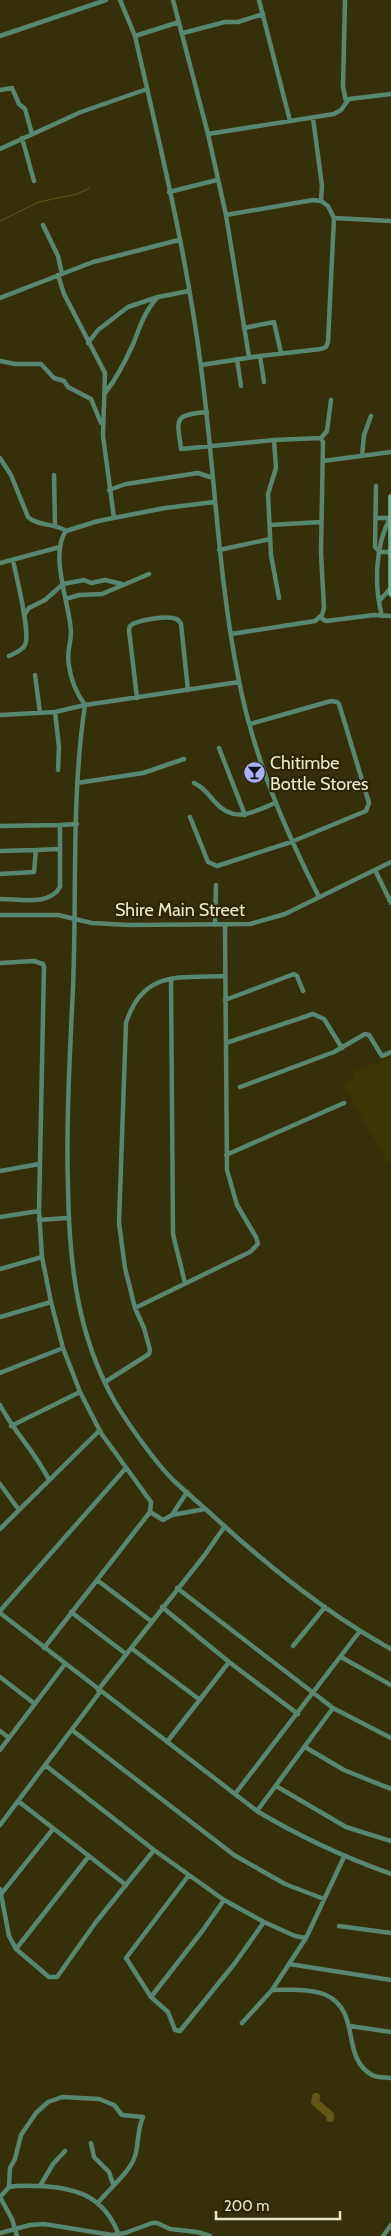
<svg xmlns="http://www.w3.org/2000/svg" width="391" height="2236" font-family="Cabin,sans-serif">
	<style>
		.built { fill: #3c3505 }
		.lines { fill: none; stroke-linecap: round; stroke-linejoin: round }
		.stream { stroke: #615817; stroke-width: 1 }
		.river { stroke: #615817; stroke-width: 8 }
		.street { stroke: #57876e; stroke-width: 4.5 }
		.secondary { stroke: #6ab891; stroke-width: 5.5 }
		.labels { text-anchor: middle; dominant-baseline: central; stroke-width: 4.5; stroke-linejoin: round; paint-order: stroke }
		.poi-label { font-size: 18px; fill: #eae7cd; stroke: #2b2600; text-anchor: start }
		.street-label { font-size: 18px; fill: #eae7cd; stroke: #2b2600 }
	</style>
	<rect width="100%" height="100%" fill="#353009"/>
	<path class="built" d="M391,1056v106l-3,2 -45,-80 12,-7 -2,-6 23,-9 1,2z"/>
	<g class="lines">
		<path class="stream" d="M0,221l39,-19 38,-8 13,-6"/>
		<path class="river" d="M316,2097l-1,5 15,13v3"/>
		<path class="street" d="M120,0l15,36c25,109 52,220 66,331 14,105 17,211 38,314 15,76 45,147 80,216
			M173,0l35,134 18,81 23,142
			M259,0l31,121
			M345,0l-2,87 3,14
			M183,33l42,-11h13l25,-8
			M0,36l106,-36
			M135,36l44,-14
			M0,90l12,-2 7,16 6,5 7,25
			M313,118l9,68 -1,15
			M208,134l126,-20 7,-4 8,-11 42,-5
			M22,138l12,43
			M0,149l81,-37 66,-23
			M169,192l48,-12
			M334,218l57,3
			M43,225l15,31 4,18
			M58,275l6,19 41,79 -2,63 11,82
			M0,298l93,-36 86,-22
			M244,328l30,-6 7,31
			M88,343l10,-13 30,-23 30,-10 31,-6
			M260,356l4,26
			M237,359l4,27
			M0,361l15,3h26l13,14 10,3 4,6 23,12 10,24
			M201,365l59,-9 61,-7 5,-2 2,-5 6,-124 -6,-12 -7,-5 -8,-1 -87,15
			M105,393c12,-15 21,-33 29,-51 6,-16 11,-31 23,-44
			M207,412c-34,3 -30,6 -26,37l93,-9 47,-2 2,4 -2,111 3,55 -2,7 -7,6 -84,13
			M321,438l6,-7 4,-31
			M274,440l2,28 -8,26 3,61 8,43
			M362,456l2,-21 7,-19
			M0,458l11,17 17,42c9,9 27,6 38,14
			M323,461l68,-9
			M54,475l1,50
			M376,486l-1,61 5,5h10
			M109,490l17,-6 72,-11 15,5
			M214,502l-49,6 -67,13 -32,10c-17,23 4,74 5,101 0,13 -5,19 -2,34 2,14 8,28 16,39 -14,93 -8,188 -12,282 -3,67 -7,133 -5,200 1,74 9,149 47,215 13,22 40,60 58,78 16,15 33,29 49,44 52,47 107,91 169,125
			M376,518h14
			M270,525l51,-3
			M219,550l51,-11
			M0,563l60,-16
			M66,599l13,-4 23,-1 47,-20
			M379,601l11,-12
			M24,615l5,-7 16,-8 18,-16 21,-4 7,3 14,-3 17,4
			M382,616c-8,-30 -7,-70 8,-98
			M321,618l5,3 48,-6 17,1
			M9,656c6,-3 13,-5 16,-11 6,-13 -9,-69 -12,-85
			M35,675l5,38
			M137,698l-8,-68 1,-4c6,-6 38,-11 46,-7 3,1 4,3 5,5l7,66
			M55,712l4,35 -1,23
			M0,715l55,-3 30,-7 154,-23
			M219,748l26,67
			M77,783l66,-10 41,-14
			M194,783c9,4 13,10 20,18 20,23 37,12 61,2
			M190,817l18,45 9,4 74,-24 75,-31 3,-8 -30,-99 -2,-2 -6,-1 -81,23
			M60,825l17,-1
			M0,826l60,-1v62c-10,19 -41,12 -60,12
			M36,850l24,-1
			M0,851l36,-1 -2,22 -34,2
			M375,870l16,33
			M0,915h58l34,8 37,2 121,-1 35,-10 106,-52
			M215,925l1,-40
			M0,963l34,-2 9,3 1,3 -5,244 3,46 9,45 12,46 17,44 21,41 50,69 -1,10 -106,136
			M171,979l2,255 12,49
			M225,1000l69,-26 3,2 6,15
			M226,1043l87,-29 11,5 18,29
			M240,1087l94,-35 31,-18 4,1 13,21 9,-4
			M226,1155l118,-52
			M0,1171l39,-7
			M0,1217l39,-6
			M39,1220l28,-2
			M0,1269l42,-12
			M135,1308l115,-56 8,-8 -2,-7 -19,-32 -10,-35 -2,-244
			M0,1317l51,-15
			M0,1373l63,-25
			M105,1382l44,-28 1,-4 -6,-22 -9,-20 -10,-40 -6,-45 7,-200c17,-53 53,-45 98,-47
			M0,1405c14,27 36,48 49,75
			M11,1426l69,-34
			M0,1484l19,26
			M150,1512l13,8 9,-5 15,-23
			M172,1515l33,-6
			M0,1529l100,-99
			M97,1580l54,41
			M177,1588l156,120 58,30
			M162,1607l67,55 -62,80
			M0,1611l126,-143
			M71,1612l55,42
			M0,1613l257,198c43,26 87,46 134,63
			M293,1646l32,-39
			M131,1648l69,52
			M341,1657l50,28
			M229,1662l69,52
			M0,1677l35,27
			M98,1690l106,-134 21,-30
			M72,1730l162,125 51,29 39,15
			M0,1731l9,7
			M305,1747l39,23 47,19
			M0,1750l65,-86
			M45,1765l109,85 70,50 40,22 31,14 11,2
			M276,1786l70,41 45,14
			M235,1794l125,-163
			M257,1811l76,-103
			M0,1825l100,-133
			M89,1856l37,29
			M189,1875l-63,83 25,39 17,15 7,18 5,1 55,-68 29,-41
			M0,1889l9,47 7,13 73,-93 -71,-55
			M1,1894l52,-65
			M339,1926l52,7
			M16,1949l33,28h8l39,-55 58,-72
			M289,1964l102,16
			M272,1990c17,0 38,-2 54,5 36,17 14,62 46,80 5,3 13,2 19,3
			M151,1997l52,-67 21,-30
			M242,2023l30,-33 34,-52 38,-81
			M350,2026l41,6
			M91,2143l3,14 15,15 4,12
			M40,2186l13,-22 12,-13
			M9,2187l1,-19 5,-9 6,-24 15,-22 12,-11 14,-5 37,2 15,6 8,10 21,2c-6,13 -4,26 -8,39 -4,15 -27,34 -37,47
			M0,2233l30,-8 14,-1 68,11 13,-2 27,-10h5l13,6 27,3 13,4
			M17,2236l-5,-17 -12,-22 9,-10c11,-2 21,-1 31,-1 39,2 64,11 79,49
			M383,2236l8,-11"/>
		<path class="secondary" d="M391,497v97"/>
	</g>
	<defs>
		<symbol id="bar-disc" viewBox="-11 -11 22 22"><circle r="9.5" fill="#aab0fb" stroke="#2b2600"/><path d="M-6-5H6L.8 .8V4.5H3.5V6h-7V4.5H-.8V.8Z" fill="#111"/></symbol>
	</defs>
	<g fill-rule="evenodd">
		<use href="#bar-disc" x="242" y="760" width="25" height="25"/>
	</g>
	<g class="labels">
		<g class="poi-label">
			<text x="270" y="763">Chitimbe<tspan x="270" dy="21">Bottle Stores</tspan></text>
		</g>
		<g class="street-label">
			<text x="180" y="910">Shire Main Street</text>
		</g>
	</g>
	<path d="M216 2211v8h124v-8" fill="none" stroke="#eae7cd" stroke-width="2.5"/>
	<text x="224" y="2211" font-size="15" fill="#eae7cd" stroke="#2b2600" stroke-width="4" paint-order="stroke">200 m</text>
</svg>
